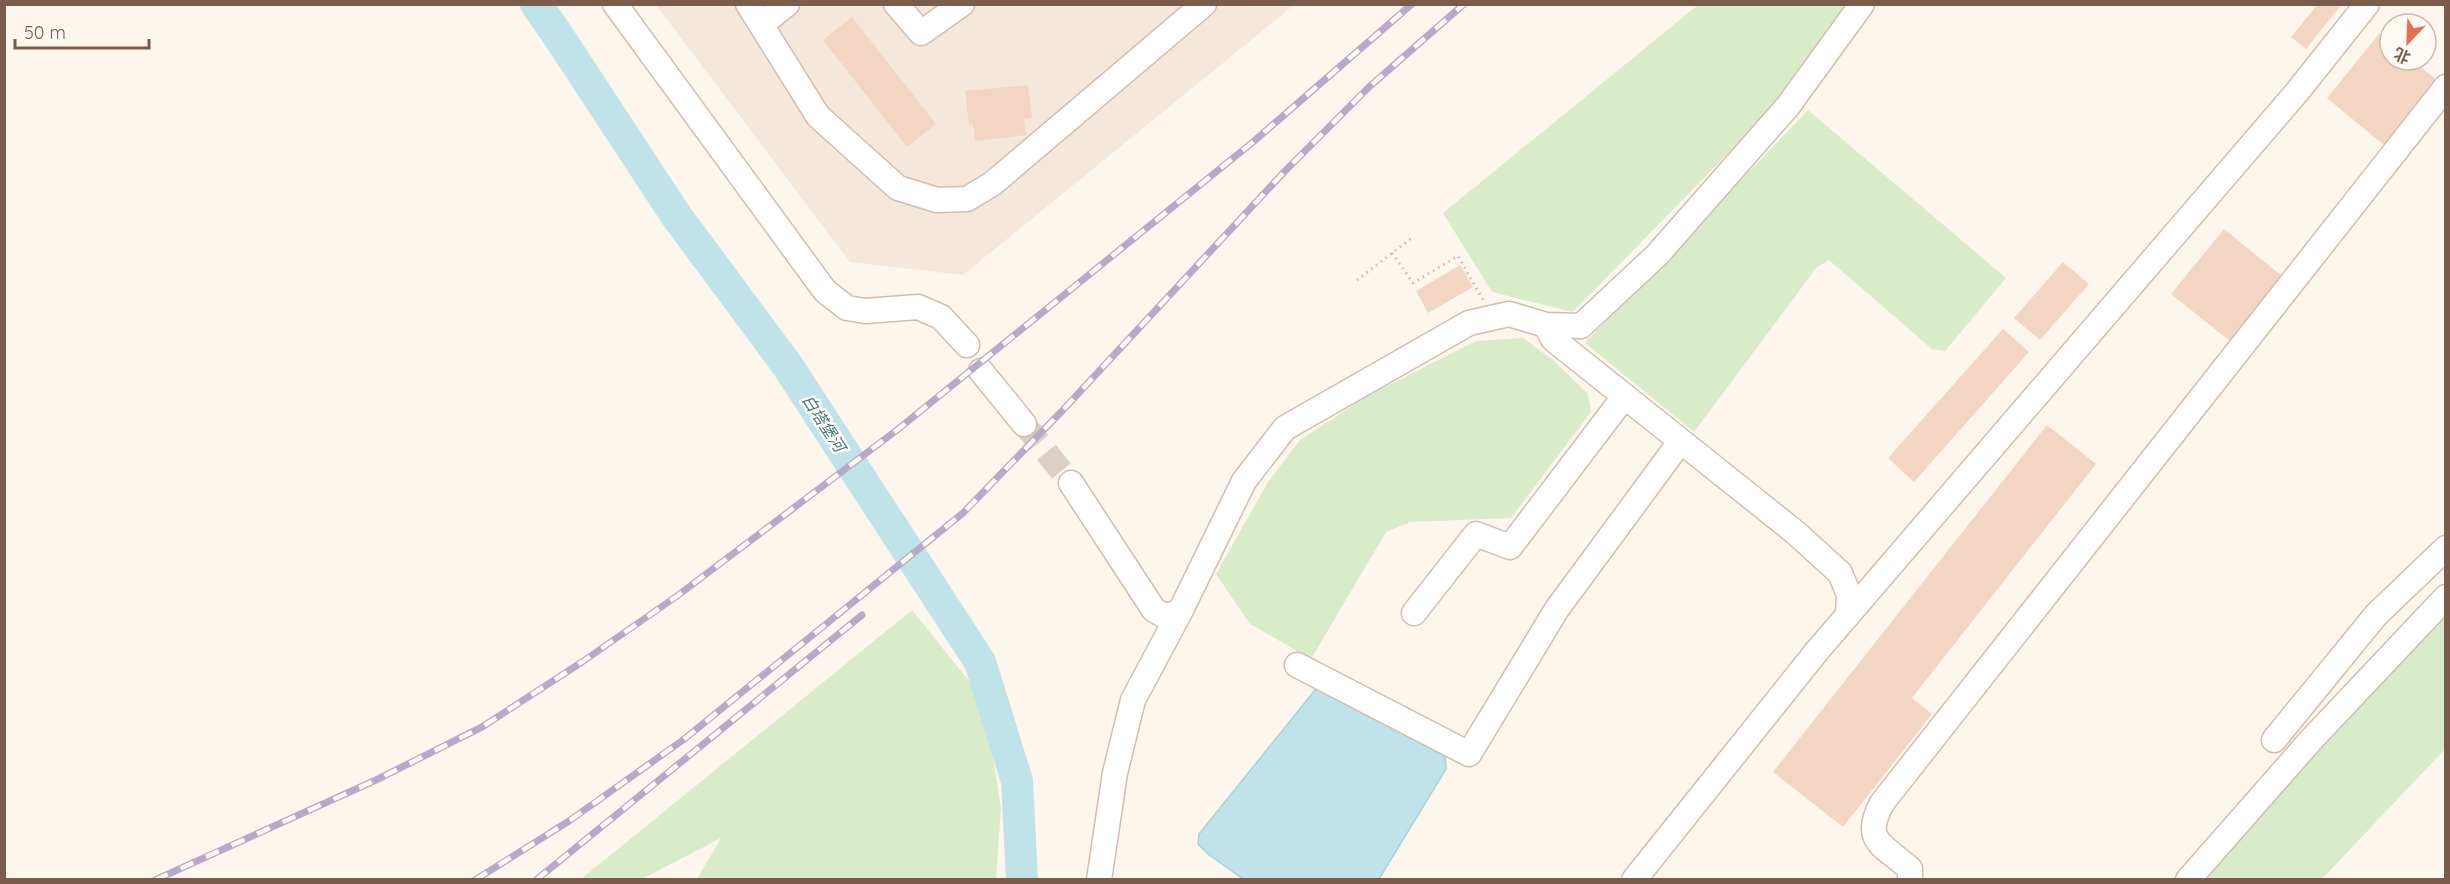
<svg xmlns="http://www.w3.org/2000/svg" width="2450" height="884" font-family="Quicksand,'Noto Sans SC',sans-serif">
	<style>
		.residential { fill: #f5e8da }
		.green { fill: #d8ecc9 }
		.water { fill: #bfe3e8; stroke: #a5d3da; stroke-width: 1.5 }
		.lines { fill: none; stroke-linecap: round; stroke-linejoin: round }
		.river { stroke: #bfe3e8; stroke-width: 32 }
		.building { fill: #f3d5c3 }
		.minor-tunnel { stroke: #dcd0c4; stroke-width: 24; stroke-dasharray: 24 12; stroke-linecap: butt }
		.minor-casing { stroke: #d1beb0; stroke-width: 27 }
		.path { stroke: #d9b8a5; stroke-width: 3; stroke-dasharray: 1.5 4.5; stroke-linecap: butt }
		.minor { stroke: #fff; stroke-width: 24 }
		.rail-casing { stroke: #b9a8c9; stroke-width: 7 }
		.rail { stroke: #fffaf3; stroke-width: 4.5; stroke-dasharray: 14; stroke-linecap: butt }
		.labels { text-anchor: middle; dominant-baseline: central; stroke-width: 5; stroke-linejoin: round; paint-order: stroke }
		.water-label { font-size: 16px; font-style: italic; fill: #437c86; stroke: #fffaf3 }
	</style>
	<rect width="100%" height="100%" fill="#fdf6ec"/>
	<path class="residential" d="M656,5h638l-331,270 -113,-13z"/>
	<path class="green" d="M1698,5h156l-67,88 -214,219 -81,-20 -49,-79z
		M1808,110l198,168 -61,73 -13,-2 -103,-89 -12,7 -123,165 -109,-89z
		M1523,338l30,22 35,34 3,18 -80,106 -101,4 -24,10 -75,127 -61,-35 -34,-50 52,-92 32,-42 67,-44 109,-55z
		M912,610l57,71 21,57 11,70 -5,71h-299l24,-41 -79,41h-61z
		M2445,611v138l-123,130 -123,1z"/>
	<path class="water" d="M1315,690h5l125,65 1,14 -67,110h-136l-35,-25 -10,-10 1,-10z"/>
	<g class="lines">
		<path class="river" d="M536,4l23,33 116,177 112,151 193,297 37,119 5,99"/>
	</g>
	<path class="building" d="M2318,4h24l-36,45 -15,-12z
		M852,17l84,107 -29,23 -84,-107z
		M2379,34l11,8v18h22l26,21 -53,65 -58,-48z
		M1028,85l4,33 -8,1 2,16 -51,6 -2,-17 -4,1 -4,-34z
		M2224,229l58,47 -52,65 -59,-47z
		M2063,262l26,22 -49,56 -26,-22z
		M1460,265l13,22 -45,26 -12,-22z
		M2003,329l26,23 -115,130 -26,-24z
		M2047,425l49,39 -184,234 20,16 -89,113 -70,-55z"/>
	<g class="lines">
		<path class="minor-tunnel" d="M1024,424l47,59"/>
		<defs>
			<path id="minor" d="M615,4l210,287 22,17 18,3 53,-4 23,10 26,28
				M748,4l70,112 80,72 39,12 30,-1 25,-15 212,-180
				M896,4l25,29 41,-29
				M762,24l25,-20
				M1546,325l7,14 243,194 44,40 9,22 -1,20
				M981,371l43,53
				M1071,483l83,127 11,6 15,-4 64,-131 41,-53 184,-105 40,-9 37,11 35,1 76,-71 131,-149 74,-102
				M1414,613l62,-79 34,13 114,-150
				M1297,665l172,89 88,-145 123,-167
				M2274,740l102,-125 70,-67
				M1099,880l16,-107 18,-73 47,-88
				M1634,880l183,-229 480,-559 70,-88
				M1910,880v-11c-26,-24 -49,-27 -28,-66l564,-716
				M2188,880l123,-140 135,-143"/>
		</defs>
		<use href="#minor" class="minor-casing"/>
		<path class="path" d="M1392,253l21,30 45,-27 25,44
			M1357,280l56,-43"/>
		<use href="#minor" class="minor"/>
		<defs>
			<path id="rail" d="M155,880l221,-100 106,-53 100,-65 95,-66 220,-166 356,-288 159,-138
				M475,880l94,-59 114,-81 280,-227 99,-102 222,-239 85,-85 95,-83
				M536,880l326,-265"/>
		</defs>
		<use href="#rail" class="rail-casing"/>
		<use href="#rail" class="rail"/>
	</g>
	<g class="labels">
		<g class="water-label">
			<text transform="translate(824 423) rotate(57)">白塔堡河</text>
		</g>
	</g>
	<rect width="2450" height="884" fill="none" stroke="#7a5c4d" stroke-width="12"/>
	<g transform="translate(2408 42) rotate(203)"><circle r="28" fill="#fffaf3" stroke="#cabbb1" stroke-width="1.5"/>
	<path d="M0-4.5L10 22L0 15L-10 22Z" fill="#e76f51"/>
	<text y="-9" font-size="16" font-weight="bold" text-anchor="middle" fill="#7a5c4d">北</text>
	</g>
	<path d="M15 39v9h134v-9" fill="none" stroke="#7a5c4d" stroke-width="3"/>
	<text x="24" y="39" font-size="18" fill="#7a5c4d" stroke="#fffaf3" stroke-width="4.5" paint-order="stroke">50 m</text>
</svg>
